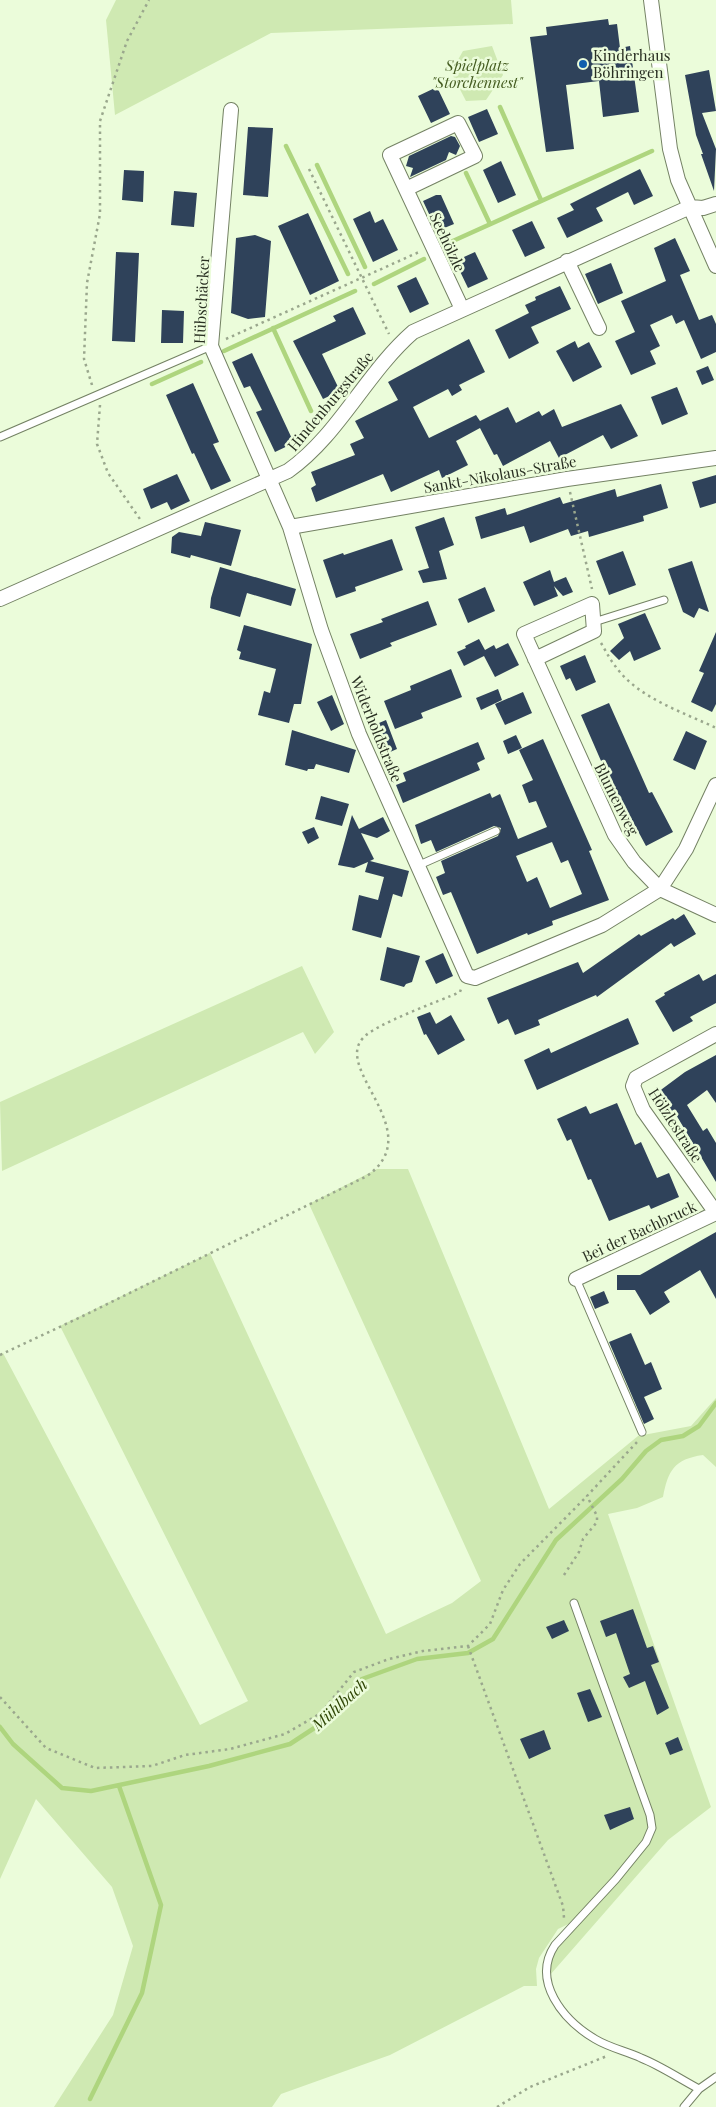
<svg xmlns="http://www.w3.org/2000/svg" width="716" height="2107" font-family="'Playfair Display',serif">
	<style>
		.green { fill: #cfe9b2 }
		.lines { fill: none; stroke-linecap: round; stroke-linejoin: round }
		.stream { stroke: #aed57e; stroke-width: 4.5 }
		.building { fill: #2f425a; fill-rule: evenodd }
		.lane-casing { stroke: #748264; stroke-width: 9 }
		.street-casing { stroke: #748264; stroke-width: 16 }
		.path { stroke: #9aa78d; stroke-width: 2.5; stroke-dasharray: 2.5 4; stroke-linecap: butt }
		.lane { stroke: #fff; stroke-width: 7 }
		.street { stroke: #fff; stroke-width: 14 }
		.poi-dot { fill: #115fae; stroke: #ebfcda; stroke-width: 2 }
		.labels { text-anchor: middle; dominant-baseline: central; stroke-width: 5; stroke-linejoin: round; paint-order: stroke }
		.poi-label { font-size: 15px; fill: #292f22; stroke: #ebfcda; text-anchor: start }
		.park-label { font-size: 15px; font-style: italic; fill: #445c20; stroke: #ebfcda }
		.street-label { font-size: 15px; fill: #292f22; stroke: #ebfcda }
		.water-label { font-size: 16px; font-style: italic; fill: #2e4504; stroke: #ebfcda }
	</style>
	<rect width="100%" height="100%" fill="#ebfcda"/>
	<path class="green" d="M116,0h395l2,24 -242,9 -156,82 -9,-95z
		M492,46l11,29 -17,25 -20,1 -15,-29 12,-21z
		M302,966l32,66 -19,22 -12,-22 -301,139 -2,-69z
		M377,1169h31l141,340 89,-73 53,-10 25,-28v69l-13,-12c-29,4 -35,16 -40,42l-26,11 -29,6 103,293 -43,33 -118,135c-4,-20 18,-41 29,-56l-21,10 -19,29 -3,11 1,17h-13l-134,69 -109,39 -9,13h-218l59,-92 20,-69 -21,-59 -76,-88 -36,80v-524l3,-2 197,372 48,-24 -188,-375 150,-73 176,381 66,-31 29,-22 -172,-377z"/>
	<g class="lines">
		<path class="stream" d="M500,107l41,93
			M286,146l62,128
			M317,165l48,102
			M466,173l24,51
			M444,245l208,-94
			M374,284l50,-25
			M273,328l38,83
			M224,351l131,-60
			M152,384l49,-22
			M0,1727l13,17 49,44 29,3 118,-25 81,-22 35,-23 37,-42 55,-20 51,-6 25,-14 63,-99 66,-61 24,-28 15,-11 22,-4 16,-10 17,-23
			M90,2099l52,-106 19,-88 -42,-119"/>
	</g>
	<path class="building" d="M608,19l1,6 8,-1 3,24 10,-2 9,66 -36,5 -4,-36 -33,4 8,64 -28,3 -16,-115 17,-2 -1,-8z
		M709,70l7,41 -14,2 14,36 -2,42 -13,-37h2l-7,-19 -11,-60z
		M437,87l13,27 -19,9 -13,-27z
		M487,109l11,25 -19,8 -11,-25z
		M248,127l25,1 -5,69 -25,-2z
		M451,136l4,1 5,9 -4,9 -7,-3 -3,8 -36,17 3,-9 -7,-2 3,-10z
		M501,161l15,34 -18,8 -15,-33z
		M640,169l13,27 -19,9 -6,-13 -32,16 7,13 -36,17 -10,-20 17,-8 -4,-6z
		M124,170l20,1 -1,31 -21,-2z
		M174,191l23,2 -3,34 -23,-2z
		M436,195h5l13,29 -17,7 -14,-30z
		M370,211l5,12 8,-4 15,31 -25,12 -20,-43z
		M308,213l31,68 -29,14 -32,-69z
		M532,221l13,27 -20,9 -13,-27z
		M255,235l16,6 -6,76 -17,2 -17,-6 5,-75z
		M675,238l15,33 -10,4 19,45 13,-5 4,9v28l-15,7 -17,-39 -8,4 -4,-9 -22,10 10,21 -10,5 6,13 -25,11 -16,-34 20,-9 -14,-31 45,-20 -12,-33z
		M116,252l23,1 -4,89 -23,-1z
		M475,252l13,27 -20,9 -13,-27z
		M611,263l12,30 -25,11 -13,-30z
		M416,277l13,27 -19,9 -13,-27z
		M560,286l11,23 -40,18 8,16 -30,16 -14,-29 34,-17 -4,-8 11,-5 -1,-3z
		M353,307l13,27 -44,20 18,37 -17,8 -30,-58 43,-20 -3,-5z
		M162,310l22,1 -1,32h-22z
		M469,339l16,33 -26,13 3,5 -10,6 -4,-7 -35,18 16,31 47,-23 4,6 28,-14 8,16 23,-12 3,5 12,-7 8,18 59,-23 17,32 -27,13 -8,-14 -44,23 -9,-17 -47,25 -6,-12 -3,1 -14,-27 -24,13 12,24 -26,13 -3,-8 -48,22 -8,-18 -67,28 -5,-14 5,-3 -5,-13 44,-17 -5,-11 14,-6 -9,-17 43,-21 -10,-18z
		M575,341l3,7 11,-6 13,25 -29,15 -17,-31z
		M252,353l42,90 -19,9 -19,-40 6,-2 -12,-24 -6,2 -12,-26z
		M708,366l6,14 -12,5 -6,-14z
		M193,383l26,59 -6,2 18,37 -20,9 -17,-37 -2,1 -26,-59z
		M677,387l11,27 -26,11 -11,-28z
		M177,474l13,27 -19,9 -4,-8 -16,7 -8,-20z
		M716,475v28l-16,5 -8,-26z
		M661,484l7,24 -25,8 1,5 -55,16 -1,-6 -17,5 -3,-7 -38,14 -6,-17 -43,13 -6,-22 30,-9 2,7 53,-18 3,7 52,-15 2,8z
		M444,517l10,28 -15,6 8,28 -24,4 -5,-12 11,-3 -14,-41z
		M205,522l36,8 -10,36 -40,-11 -1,3 -19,-5 1,-16 7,-5 22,4z
		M392,539l11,31 -48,17 1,4 -20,7 -13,-38 20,-7 1,2z
		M623,551l13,34 -27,10 -13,-34z
		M692,561l17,51 -10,-4 -5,10 -11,-6 -15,-43z
		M220,567l76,22 -5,17 -44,-13 -7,24 -30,-9 1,-10z
		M550,570l4,12 12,-5 7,15 -10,4 -9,-10 4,10 -24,10 -11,-24z
		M485,587l10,24 -27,12 -10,-24z
		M428,601l9,24 -47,18 2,3 -32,13 -10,-25 33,-12 -2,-3z
		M645,613l16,36 -27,12 -4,-10 -11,9 -9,-9 14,-13 -6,-14z
		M244,625l68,19 -11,60h-7l-5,19 -31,-8 6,-24 6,2 6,-24 -37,-10 2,-7 -4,-2z
		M716,632v72l-4,8 -21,-10 13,-29 -5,-2z
		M479,639l6,11 9,-5 2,4 12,-6 11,22 -24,12 -11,-21 -20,10 -7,-14 9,-4 -1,-2z
		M585,655l11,27 -20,9 -6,-13 -4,2 -6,-14z
		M451,669l11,28 -41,16 2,5 -28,11 -11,-28 27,-11 -1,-4z
		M498,689l4,11 -21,10 -5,-12z
		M523,692l9,21 -27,12 -10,-21z
		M332,695l12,29 -13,7 -14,-29z
		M609,703l40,90 3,-1 21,40 -27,14 -29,-54 -2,1 -34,-78z
		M386,720l11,29 -14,6 -11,-29z
		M292,730l64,20 -7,23 -33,-9 -2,5h-6l-1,2 -22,-6z
		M686,731l21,10 -12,29 -22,-10z
		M516,735l6,13 -14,6 -5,-13z
		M543,739l49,111 -3,1 20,49 -57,21 1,4 -25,10 -1,-2 -50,21 -26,-62 -8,3 -7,-18 9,-4 -4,-12 57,-25 3,-8 -7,-2 -58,26 -5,-12 -10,4 -6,-19 75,-32 2,5 8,-4 18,45 29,-12 -11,-26 -7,2 -7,-18 11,-5 -14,-30zM552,842l9,21 7,-3 14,34 -32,14 -13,-31 -10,5 -11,-26z
		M478,742l7,17 -8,4 3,7 -77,33 -7,-18 10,-4 -3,-8z
		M321,796l28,8 -7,22 -27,-7z
		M352,815l7,14 24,-12 7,14 -13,7 -16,-5 13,26 -4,2 39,10 -7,26 -9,-3 -12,44 -29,-8 7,-35 19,5 6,-23 -19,-5 3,-10 -14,6 -16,-3z
		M314,827l5,11 -11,6 -6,-12z
		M684,914l12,20 -22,13 -3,-4 -74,54 -1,-2 -58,25 2,5 -25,10 -7,-16 -10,5 -11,-26 91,-36 5,11 56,-39 2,2 32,-18 2,2z
		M387,947l33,9 -8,26 -6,2 -2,3 -24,-7z
		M443,953l10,23 -17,8 -11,-23z
		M699,974l4,7 13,-7v29l-26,14 3,4 -20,11 -18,-31 10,-6 -1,-2z
		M430,1012l6,12 15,-9 14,25 -27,15 -12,-21 -2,1 -7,-18z
		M628,1018l11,26 -102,46 -13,-30 25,-12 2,5z
		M716,1055v48l-9,-13 -20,15 16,26 4,-3 9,15v39l-41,-69 -6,4 -15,-22 31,-23z
		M617,1103l18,42 6,-3 16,36 12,-5 10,24 -28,12 -2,-4 -40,16 -18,-42 -3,1 -17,-41 -4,2 -10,-22 29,-13 4,8z
		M716,1232v67l-16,-29 -36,22 6,10 -20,13 -15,-25h-18v-15h23z
		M604,1291l5,12 -14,6 -5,-12z
		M631,1333l14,32 6,-3 11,27 -18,8 10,22 -10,5 -35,-82z
		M633,1609l14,39 6,-2 6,16 -8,3 18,43 -12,7 -12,-34 -16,7 -6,-11 7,-3 -14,-41 -10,4 -6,-16z
		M564,1620l5,11 -17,8 -6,-12z
		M590,1689l12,28 -14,5 -11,-29z
		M544,1730l7,19 -22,10 -9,-20z
		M678,1737l5,13 -13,5 -5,-12z
		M630,1807l4,12 -24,11 -6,-15z"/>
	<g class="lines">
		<defs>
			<path id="lane" d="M0,437l211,-91
				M594,622l70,-22
				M417,866l79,-35
				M576,1279l66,153
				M574,1603l76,212 2,13 -6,14 -30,37 -61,66c-24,36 8,75 40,94 15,9 31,12 46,19 20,8 39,21 58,31
				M684,2107l15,-18 17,-12"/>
			<path id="street" d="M651,0l19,149 8,31 38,86
				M231,110l-20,236 79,181 31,103 38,104 108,242 8,2 127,-53 58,-36 26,-40 30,-64
				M406,189l69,-33 -17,-33 -68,32 72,154
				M567,261l32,67
				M290,527l277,-48 149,-21
				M0,599l288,-128c51,-36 78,-98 125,-139l277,-125 13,1 13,-4
				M535,659l59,-28 -2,-27 -68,30 91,201 19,27 26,27 56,26
				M716,1213l-73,-103 -10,-24 3,-8 80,-44
				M576,1279l140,-66"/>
		</defs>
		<use href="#lane" class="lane-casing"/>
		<use href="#street" class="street-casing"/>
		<path class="path" d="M309,169l80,165
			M226,339l193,-87
			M92,385l-8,-26 3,-76 13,-69v-93l27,-80 22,-41
			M100,405l-3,39 11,29 34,49
			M570,492l22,97
			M601,643c5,8 9,17 15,24 22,31 67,45 100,61
			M0,1355l85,-40 282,-139c62,-44 -34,-106 -4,-138 12,-14 77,-37 97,-46l1,-3
			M564,1575l15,-23 4,-13 14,-17v-6l-10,-20 50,-54
			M468,1646l95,260 1,12
			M0,1697l46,51 49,20 57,-2 33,-11 45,-6 55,-15 36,-21 33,-41 35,-13 34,-8 45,-5 22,-22 13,-34 17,-26 67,-68
			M497,2107l33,-20 77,-31"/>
		<use href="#lane" class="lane"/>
		<use href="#street" class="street"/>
	</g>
	<circle class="poi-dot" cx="583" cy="64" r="5"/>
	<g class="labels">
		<g class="poi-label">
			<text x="593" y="55">Kinderhaus<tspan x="593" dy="17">Böhringen</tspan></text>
		</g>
		<g class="park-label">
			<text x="477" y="65">Spielplatz<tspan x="477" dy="17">"Storchennest"</tspan></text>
		</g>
		<g class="street-label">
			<text transform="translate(448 242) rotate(65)">Seehölzle</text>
			<text transform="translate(201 300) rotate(-87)">Hübschäcker</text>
			<text transform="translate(330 401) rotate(-50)">Hindenburgstraße</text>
			<text transform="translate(500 474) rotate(-10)">Sankt-Nikolaus-Straße</text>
			<text transform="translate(377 729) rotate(68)">Widerholdstraße</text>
			<text transform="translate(617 799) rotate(63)">Blumenweg</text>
			<text transform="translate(676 1125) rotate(57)">Hölzlestraße</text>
			<text transform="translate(639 1231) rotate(-25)">Bei der Bachbruck</text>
		</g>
		<g class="water-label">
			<text transform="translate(339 1704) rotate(-42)">Mühlbach</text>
		</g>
	</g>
</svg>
